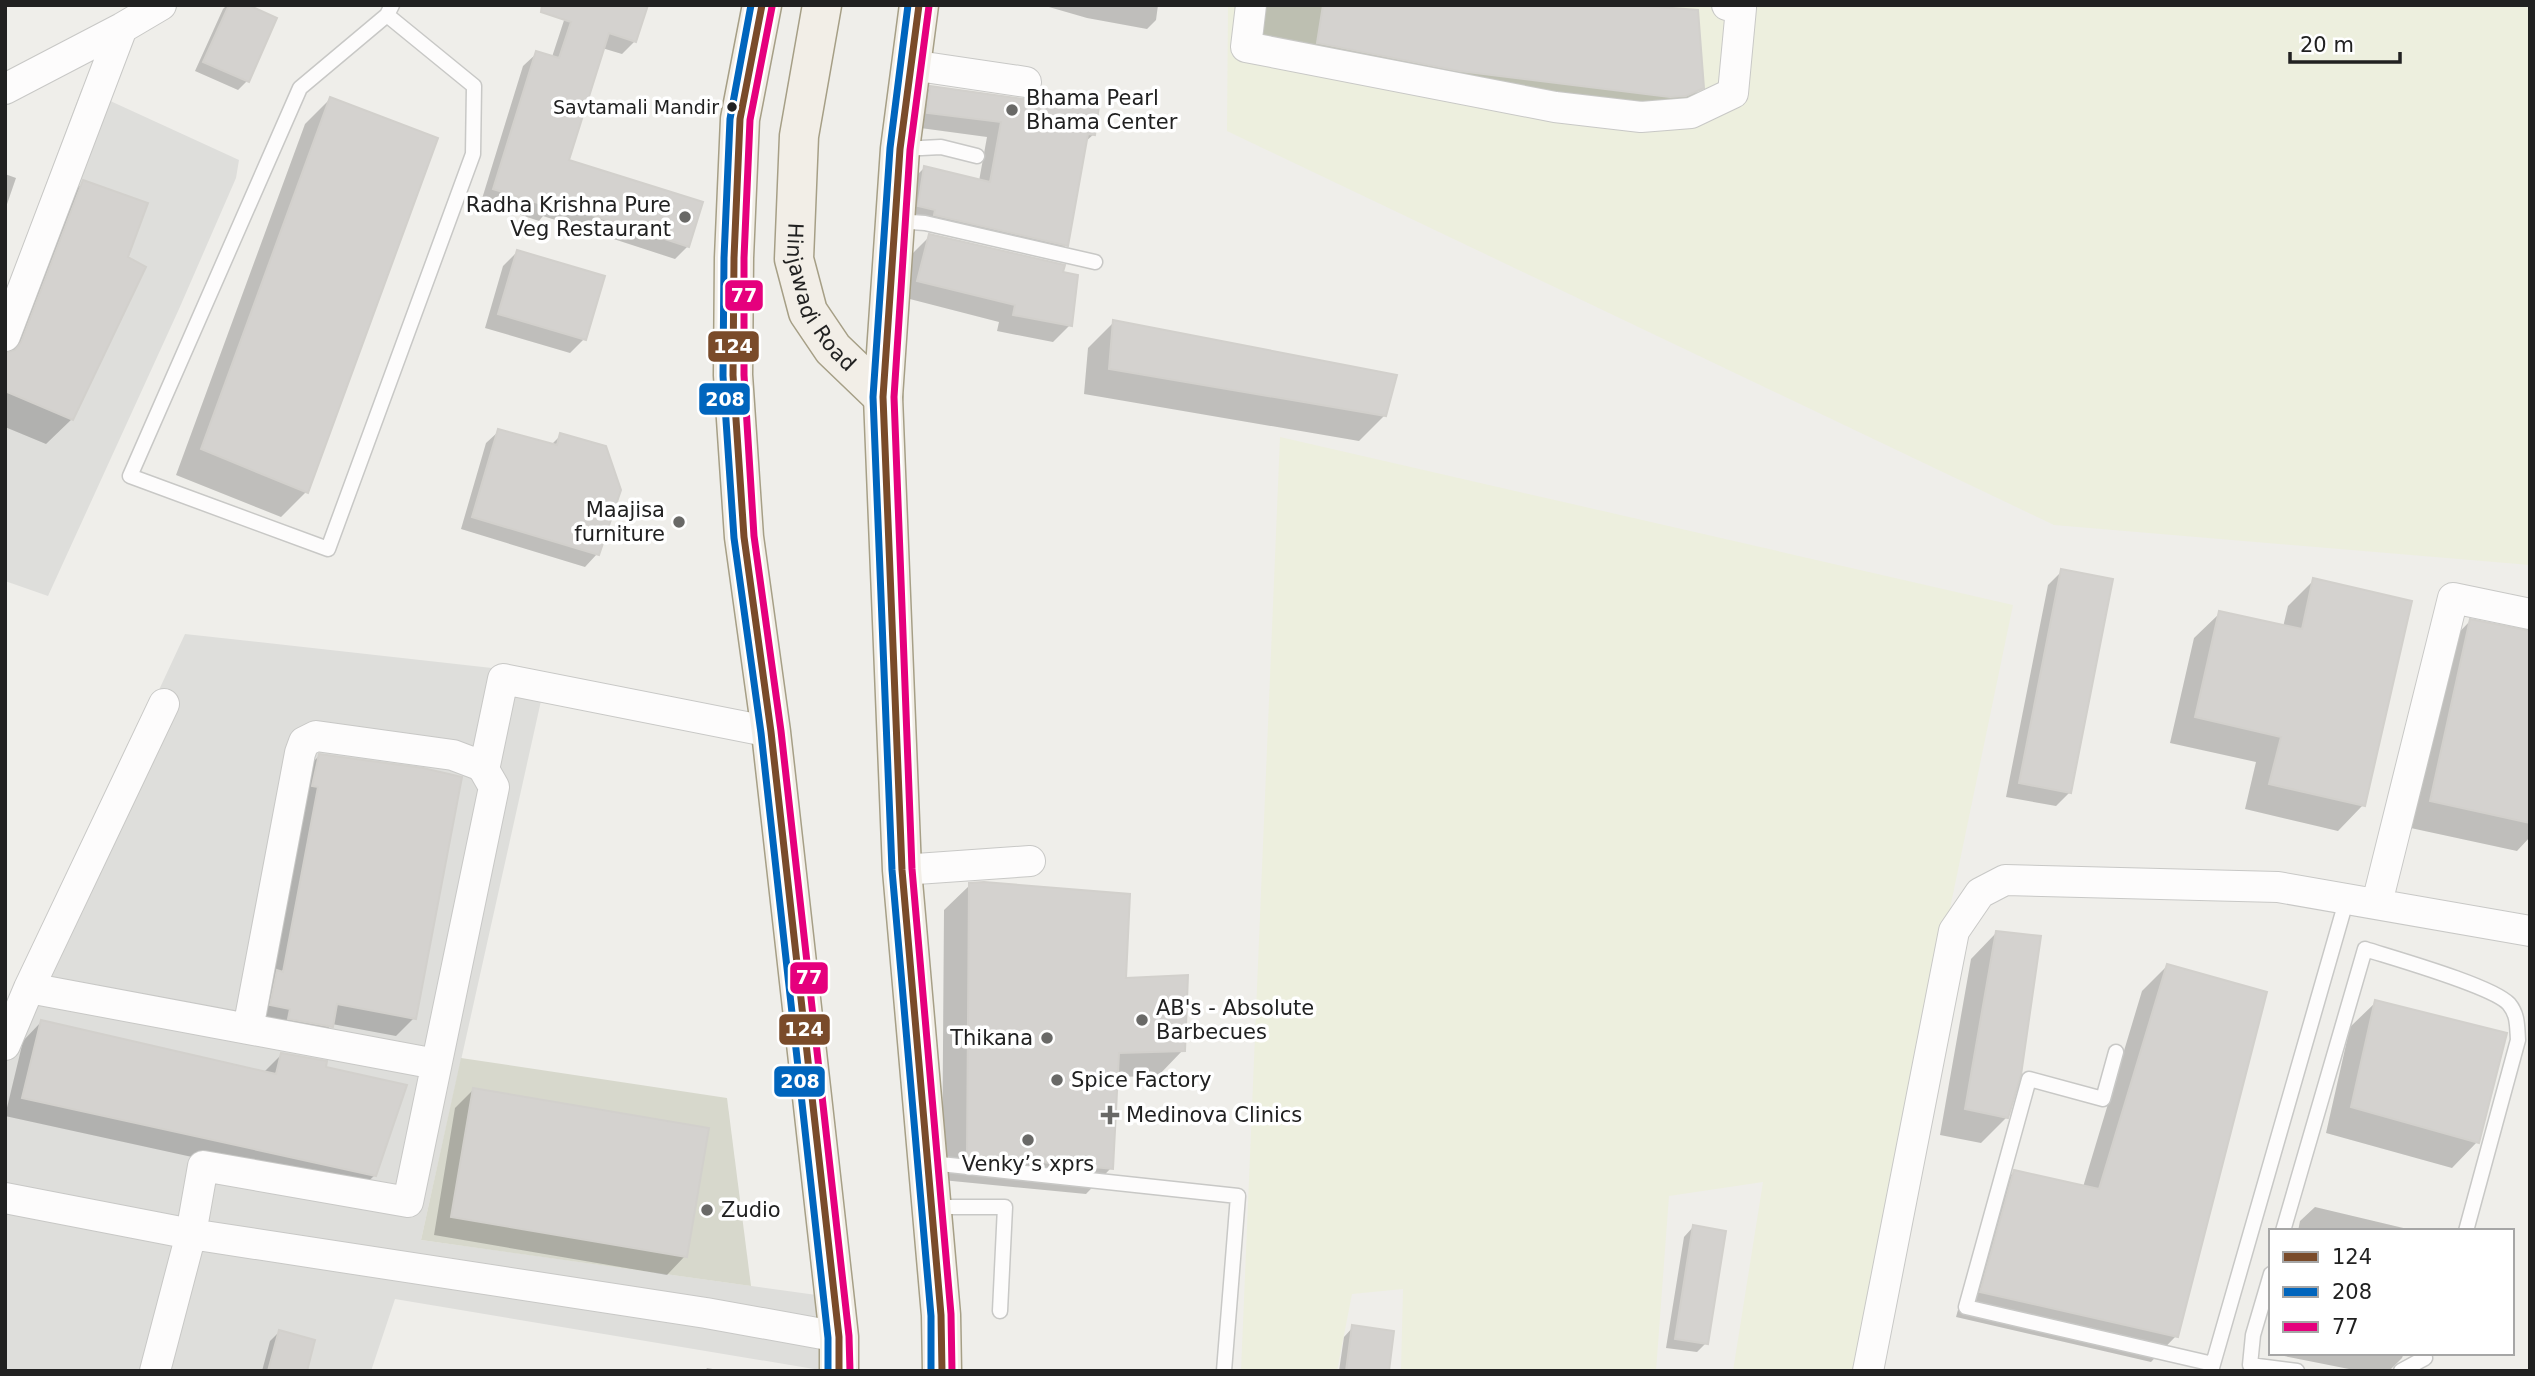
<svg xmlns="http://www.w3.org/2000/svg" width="2535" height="1376" font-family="'DejaVu Sans',sans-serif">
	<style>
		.residential { fill: #dededb }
		.construction { fill: #d7d8cc }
		.farmland { fill: #edefde }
		.shadow { fill: #0003 }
		.building { fill: #d4d2cf; stroke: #d2d0cc; stroke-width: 2 }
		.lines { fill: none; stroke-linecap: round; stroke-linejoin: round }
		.service-casing { stroke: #c8c8c6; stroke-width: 17 }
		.minor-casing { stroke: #c8c8c6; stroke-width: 32 }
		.primary-casing { stroke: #a69f86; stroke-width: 41 }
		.service { stroke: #fdfcfc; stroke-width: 14 }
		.minor { stroke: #fdfcfc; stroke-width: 30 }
		.primary { stroke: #f2eee7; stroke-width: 38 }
		.bus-1-casing { stroke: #fff; stroke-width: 12 }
		.bus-2-casing { stroke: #fff; stroke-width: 12 }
		.bus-3-casing { stroke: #fff; stroke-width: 12 }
		.bus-1 { stroke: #7a4b2a; stroke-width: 7 }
		.bus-2 { stroke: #0065bd; stroke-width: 7 }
		.bus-3 { stroke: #e5007d; stroke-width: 7 }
		.bus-dot { fill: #212121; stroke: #fff; stroke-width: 2.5 }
		.poi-dot { fill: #696967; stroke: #fff; stroke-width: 2.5 }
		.labels { text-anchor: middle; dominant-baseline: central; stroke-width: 7; stroke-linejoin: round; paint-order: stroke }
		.bus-label { font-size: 19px; fill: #212121; stroke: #fff; text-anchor: end }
		.poi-label { font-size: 21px; fill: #212121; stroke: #fff; text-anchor: start }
		.street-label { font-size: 21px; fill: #212121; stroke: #fff }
		.line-badge { stroke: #fff; stroke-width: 2.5 }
		.badge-label { font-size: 19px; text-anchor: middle; font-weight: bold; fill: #fff }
	</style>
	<rect width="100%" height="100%" fill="#efeeea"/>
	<path class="residential" d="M82,88l157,72 -3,18 -57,131 -131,287 -43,-15v-288z
		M185,634l362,40 -126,566 410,57 -11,73 -425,-71 -24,72h-366v-350z"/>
	<path class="construction" d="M461,1058l266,40 24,188 -330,-46z"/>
	<path class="farmland" d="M1228,5h1302v560l-476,-40 -827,-394z
		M1280,437l733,168 -159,766h-121l30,-189 -94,14 -13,175h-255l2,-82 -51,5 -15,77h-96z"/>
	<path class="shadow" d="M227,5h17l3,76 -9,9 -43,-19 28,-62z
		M569,5l66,36 -13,13 -20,-6 -35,113 121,85 -13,13 -132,-43 -4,5 -58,-19 42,-136 14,-13 15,4z
		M1042,5h116l-2,15 -9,9 -60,-11z
		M1245,5h363l94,82 -26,26 -383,-45 3,-27 -53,-7z
		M931,87l163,47 -10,9 -18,102 -14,15 -132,-30 1,-6 -17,-4 5,-37 15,-15 55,13 8,-44 -74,-10 3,-25z
		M330,99l-24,393 -25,25 -105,-42 129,-351z
		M5,174l11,4 -11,32z
		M84,182l-12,237 -26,25 -41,-17v-81l53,-139z
		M930,236l131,38 9,51 -17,17 -56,-11 2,-9 -97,-25 11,-44z
		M517,252l67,87 -14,14 -85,-25 18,-62z
		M1114,322l271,93 -26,26 -275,-47 4,-46z
		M499,431l52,14 10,-10 36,119 -12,13 -124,-38 25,-86z
		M2062,571l8,221 -14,14 -50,-9 42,-212z
		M2314,580l49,225 -25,26 -93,-22 11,-47 -86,-19 24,-105 26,-25 63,14 5,-21z
		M2470,621l60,12v204l-13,14 -111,-24 39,-180z
		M319,756l95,262 -18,18 -64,-12 -19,21 -60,-22 47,-248z
		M970,885l154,95 59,70 -25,26 -42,1 -5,91 -25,26 -144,-14 2,-270z
		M1996,933l11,184 -26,26 -41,-8 31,-176z
		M2167,966l9,370 -25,26 -195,-45 33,-120 26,-26 68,16 59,-196z
		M2376,1002l101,140 -25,26 -126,-35 24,-106z
		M41,1022l222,51 18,-18 43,13 51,107 -19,18 -351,-77 18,-75z
		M473,1090l212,166 -18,19 -233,-40 21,-127z
		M2315,1207l101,24h-118l2,-10z
		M1693,1227l13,116 -9,9 -31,-4 18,-111z
		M1353,1327l34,44h-48l5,-34z
		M279,1332l26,39h-43l8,-30z
		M2271,1348v5h133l-2,5 -13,13h-30l-90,-18z
		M707,1368l17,3h-19z"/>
	<path class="building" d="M229,5h19l29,13 -28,64 -46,-20z
		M542,5h106l-12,37 -27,-9 -40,127 134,42 -14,45 -134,-44 -1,5 -61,-19 43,-138 23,7 12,-36 -30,-10z
		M1323,5h310l65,5 6,78 -18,8 -16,1 -211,-26 -142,-28z
		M930,86l93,13 10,-1 66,8 -4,29 -7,-1 -20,112 -134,-31 1,-5 -17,-4 6,-40 66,16 11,-60 -74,-9z
		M330,97l108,41 -130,355 -107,-44z
		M83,180l65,23 -20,54 18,10 -73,153 -68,-29v-38l10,-3 6,-8z
		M929,234l136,31 -2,7 15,3 -6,51 -59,-11 2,-10 -98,-24z
		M517,250l88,26 -19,64 -88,-26z
		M1113,320l284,55 -11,41 -277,-47z
		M498,429l59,16 3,-12 46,13 15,44 -22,65 -127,-38z
		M2061,569l52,10 -42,214 -52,-10z
		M2313,578l99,23 -47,205 -96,-22 12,-47 -86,-20 24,-106 83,18z
		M2470,619l60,12v192l-100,-22z
		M319,754l104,14 39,9 -46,242 -79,-15 -4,23 -45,-8 2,-10 -20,-4 7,-35 6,2 35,-185 -6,-1z
		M984,882l146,12 -4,84 62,-3 -3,76 -66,2 -6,116 -146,-14 2,-272z
		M1996,931l45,5 -20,139 -13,43 -43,-9z
		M2167,964l100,28 -89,345 -198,-45 34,-122 85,19z
		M2375,1000l132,33 -28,110 -128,-36z
		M41,1020l235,54 5,-21 46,8 -1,6 81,18 -31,91 -354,-78z
		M473,1088l236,40 -22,129 -236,-40z
		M1693,1225l33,6 -18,113 -33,-5z
		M1352,1325l42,6 -5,40h-43z
		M279,1330l36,10 -8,31h-39z"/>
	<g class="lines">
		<defs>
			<path id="service" d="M387,15l87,71 -1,68 -145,395 -198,-73 170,-388 87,-73 5,-10
				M902,149l39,-2 36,9
				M897,221l28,2 170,39
				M2116,1052l-13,47 -74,-20 -63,228 247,57
				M931,1163l307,33 -14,175
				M932,1207h73l-5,104
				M2283,1231l82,-282c28,9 128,37 144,55 9,11 8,22 9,36l-52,191
				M2271,1274l-18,61 -3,30 47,6
				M2211,1371l136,-473
				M2401,1371l24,-13"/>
			<path id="minor" d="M1251,5l-5,42 309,60 86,10 50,-4 42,-20 8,-85 -14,-3
				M911,65l115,17
				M5,89l117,-61 39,-23
				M5,336l117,-308
				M484,770l19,-91 268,53
				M902,870l128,-9
				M2377,903l76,-305 77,16
				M29,988l407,76
				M5,1045l24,-57 135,-284
				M5,1198l186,36 515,79 133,24
				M155,1371l36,-137 12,-68 205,36 86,-415 -12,-21 -29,-11 -137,-19 -12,6 -4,11 -52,276
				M1868,1371l86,-440 26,-38 25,-13 273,7 252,44"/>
			<g id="primary">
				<path d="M762,5l-22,114 -6,139 -1,117 11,162 27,195 68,605v34"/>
				<path id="s1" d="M822,5l-23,131 -5,123 14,53 25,37 50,48"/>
				<path d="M919,5l-19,144 -17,248 19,473 39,445 1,56"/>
			</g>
		</defs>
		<use href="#service" class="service-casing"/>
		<use href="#minor" class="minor-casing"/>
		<use href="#primary" class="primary-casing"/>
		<use href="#service" class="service"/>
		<use href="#minor" class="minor"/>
		<use href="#primary" class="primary"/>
		<defs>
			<path id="bus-1" d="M762,5l-22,114 -6,139 -1,117 11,162 27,195 68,605v34
				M919,5l-19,144 -17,248 19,473 39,445 1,56"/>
			<path id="bus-2" d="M751,5l-21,114 -6,139 -1,118 11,162 27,195 67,605v33
				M908,5l-18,143 -17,249 19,473 39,446v55"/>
			<path id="bus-3" d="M929,6l-19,144 -16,247 18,472 39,445 1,57
				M772,7l-22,113 -6,138v117l10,161 27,195 68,605 1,35"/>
		</defs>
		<use href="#bus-1" class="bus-1-casing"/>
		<use href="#bus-2" class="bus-2-casing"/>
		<use href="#bus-3" class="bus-3-casing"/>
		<use href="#bus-1" class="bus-1"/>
		<use href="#bus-2" class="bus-2"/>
		<use href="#bus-3" class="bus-3"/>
	</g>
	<circle class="bus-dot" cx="732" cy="107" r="6"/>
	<g class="poi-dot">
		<circle cx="1012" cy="110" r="7"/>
		<circle cx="685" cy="217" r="7"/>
		<circle cx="679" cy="522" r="7"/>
		<circle cx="1142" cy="1020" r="7"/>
		<circle cx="1047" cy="1038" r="7"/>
		<circle cx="1057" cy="1080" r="7"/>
		<path d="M1106.5 1104.5h7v7h7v7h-7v7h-7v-7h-7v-7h7z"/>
		<circle cx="1028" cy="1140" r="7"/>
		<circle cx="707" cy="1210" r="7"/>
	</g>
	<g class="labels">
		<g class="bus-label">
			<text x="719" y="107">Savtamali Mandir</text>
		</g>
		<g class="poi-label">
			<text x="1026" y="98">Bhama Pearl<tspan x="1026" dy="24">Bhama Center</tspan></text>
			<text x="671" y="205" text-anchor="end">Radha Krishna Pure<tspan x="671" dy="24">Veg Restaurant</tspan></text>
			<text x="665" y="510" text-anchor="end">Maajisa<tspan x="665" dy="24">furniture</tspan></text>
			<text x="1156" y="1008">AB's - Absolute<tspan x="1156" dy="24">Barbecues</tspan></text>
			<text x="1033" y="1038" text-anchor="end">Thikana</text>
			<text x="1071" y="1080">Spice Factory</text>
			<text x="1126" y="1115">Medinova Clinics</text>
			<text x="1028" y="1164" text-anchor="middle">Venky’s xprs</text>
			<text x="721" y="1210">Zudio</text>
		</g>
		<g class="street-label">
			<text stroke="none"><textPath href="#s1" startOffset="301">Hinjawadi Road</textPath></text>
		</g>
	</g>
	<g class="line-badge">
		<rect x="724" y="279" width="40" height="33" rx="7" fill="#e5007d"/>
		<rect x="707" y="330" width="53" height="33" rx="7" fill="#7a4b2a"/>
		<rect x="698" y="382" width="53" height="34" rx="7" fill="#0065bd"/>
		<rect x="789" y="961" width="40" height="34" rx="7" fill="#e5007d"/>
		<rect x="778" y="1013" width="53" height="33" rx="7" fill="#7a4b2a"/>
		<rect x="773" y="1065" width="53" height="33" rx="7" fill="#0065bd"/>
	</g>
	<g class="badge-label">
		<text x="744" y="302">77</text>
		<text x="733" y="353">124</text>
		<text x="725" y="406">208</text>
		<text x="809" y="984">77</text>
		<text x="804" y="1036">124</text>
		<text x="800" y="1088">208</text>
	</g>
	<rect width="2535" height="1376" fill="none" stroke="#212121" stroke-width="14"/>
	<rect x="2269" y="1229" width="245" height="126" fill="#ffffff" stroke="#a6a6a6" stroke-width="2"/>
	<rect x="2283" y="1252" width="35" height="10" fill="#7a4b2a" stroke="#a6a6a6" stroke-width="2"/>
	<text x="2332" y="1264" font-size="21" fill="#212121">124</text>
	<rect x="2283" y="1287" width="35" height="10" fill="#0065bd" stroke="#a6a6a6" stroke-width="2"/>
	<text x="2332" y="1299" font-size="21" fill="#212121">208</text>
	<rect x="2283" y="1322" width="35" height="10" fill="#e5007d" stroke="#a6a6a6" stroke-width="2"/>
	<text x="2332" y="1334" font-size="21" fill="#212121">77</text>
	<path d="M2290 52v10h110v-10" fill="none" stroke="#212121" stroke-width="3.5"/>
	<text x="2300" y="52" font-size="21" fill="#212121" stroke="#ffffff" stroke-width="5" paint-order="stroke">20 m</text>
</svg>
